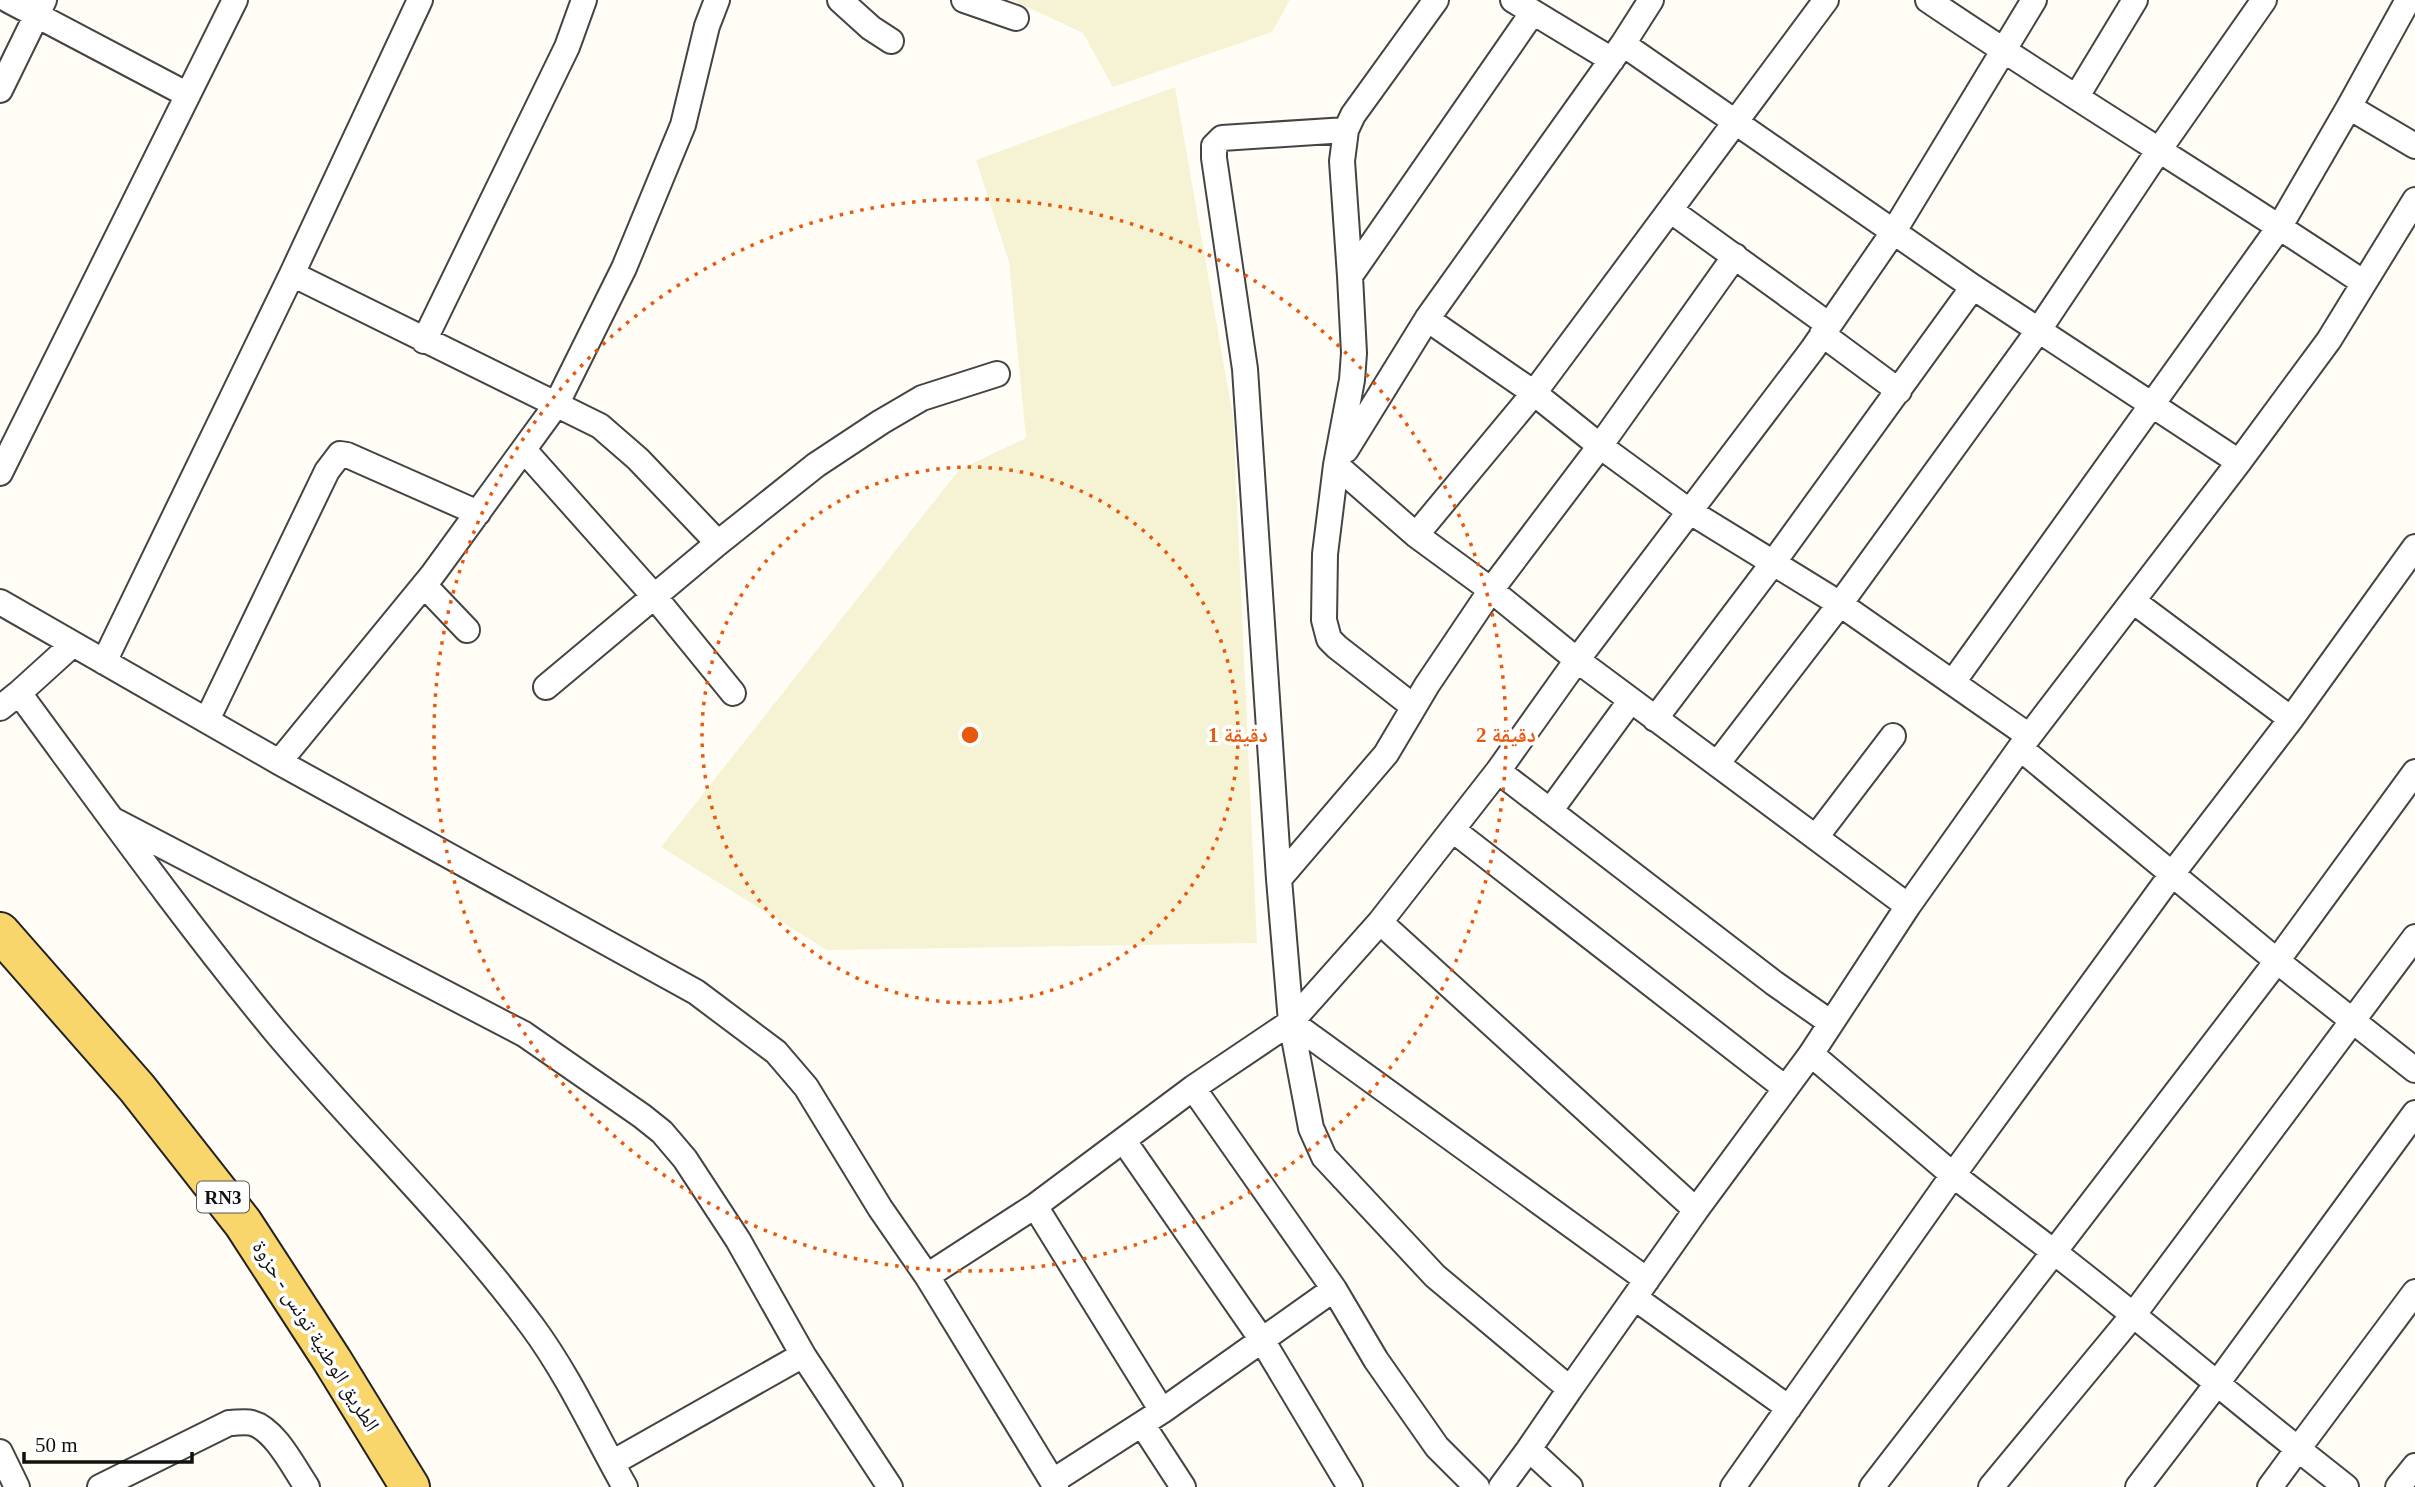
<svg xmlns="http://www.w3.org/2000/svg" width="2415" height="1487" font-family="'Times New Roman','Noto Naskh Arabic',serif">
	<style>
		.farmland { fill: #f6f3d4 }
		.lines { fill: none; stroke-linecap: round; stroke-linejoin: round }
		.street-casing { stroke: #444; stroke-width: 28 }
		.primary-casing { stroke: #222; stroke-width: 42 }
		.street { stroke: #fff; stroke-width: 24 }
		.primary { stroke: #f9d66b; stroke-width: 38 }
		.ring { fill: none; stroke: #e8590c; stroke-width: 3.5; stroke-dasharray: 3.5 7 }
		.labels { text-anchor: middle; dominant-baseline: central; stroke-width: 7; stroke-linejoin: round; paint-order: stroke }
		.shield { fill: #fff; stroke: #585858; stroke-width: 2 }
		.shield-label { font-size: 19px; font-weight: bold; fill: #111 }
		.street-label { font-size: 21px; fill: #111; stroke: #fff }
		.centre { fill: #e8590c; stroke: #fff; stroke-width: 3.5 }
		.ring-label { font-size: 21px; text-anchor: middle; font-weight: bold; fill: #e8590c; stroke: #fff; stroke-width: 7; stroke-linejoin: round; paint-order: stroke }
	</style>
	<rect width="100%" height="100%" fill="#fffdf5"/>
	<path class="farmland" d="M1012,0h278l-18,32 -159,55 -30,-54z
		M1175,87l58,330 24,526 -430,7 -166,-103 298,-377 67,-32 -17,-176 -33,-102z"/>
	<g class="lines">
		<defs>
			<path id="street" d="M8,0l180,95
				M840,0l31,28 20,13
				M964,0l52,18
				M1513,0l99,60
				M1928,0c143,97 292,186 436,283
				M1623,44l350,243 266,175
				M0,90l44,-90
				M2077,96l58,-96
				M2349,107l66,39
				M1346,130l-124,8 -8,8v12l31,211 34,510 12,143 20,106 13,29 111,119 135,113 -41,60 -28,38
				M1670,210l159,115
				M292,274l308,152 38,33 80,84
				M1350,276l183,-264
				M1427,319l107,74 66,53 89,65 151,93 189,132
				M1822,334l77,57
				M424,341l143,-294 17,-47
				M524,450l130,146 79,97
				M1346,450l81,-131 196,-275 28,-44
				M1336,465l80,70 75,55 86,70 331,246
				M0,473l235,-473
				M1416,535l118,-142 292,-393
				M424,585l43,45
				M2133,601l158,118
				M0,602l279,160 417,230 80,60 30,35 74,121 47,68 129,211
				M73,644l-54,49c84,114 166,229 256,338 84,100 179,190 257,295 37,50 63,108 93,161
				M104,662l188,-388 128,-274
				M1953,682l327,-456 69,-119 59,-107
				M546,687l172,-144 98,-78 65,-43 41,-24 75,-24
				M1414,707l-77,-60 -8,-8 -5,-19 1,-66 11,-89 16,-85 2,-27 -4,-77 -8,-115 4,-31 7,-15 83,-115
				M0,708l19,-15
				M1655,719l118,-156 200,-276
				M207,720l120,-249 13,-17 7,1 131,58
				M2020,748l257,213 138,-189
				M279,762l154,-188 123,-169 68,-137 59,-143 24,-99 10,-26
				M1717,764l123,-160 198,-273 121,-181 105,-150
				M1498,771l276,212 57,40
				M1550,811l81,-111
				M115,821l409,213 118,82 20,16 23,27 53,81 65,115 87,132
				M1453,830l332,258
				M1816,837l77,-101
				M1279,879l107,-125 41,-69 64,-95 109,-144 135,-190
				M1380,922l316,288 -126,179
				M1291,1022l356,258
				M1811,1054l97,-148 112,-158 219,-286 90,-122 86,-140
				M1193,1088l141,201 42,71 61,87 40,40
				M1124,1141l138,199 88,147
				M1035,1206l127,205
				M1696,1210l115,-156 142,121 101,77 -182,235
				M927,1276l108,-70 158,-118 98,-66 89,-100 118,-151 79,-111 235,-310 82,-119 140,-231
				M1635,1298l154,110
				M1142,1424l41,63
				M1529,1449l41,38
				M0,1452l17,35
				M612,1463l191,-108
				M1053,1481l109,-70 172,-122
				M100,1487l129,-64c8,0 16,-2 23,0 23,6 42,45 55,64
				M1733,1487l220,-312 219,-301 119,-155 124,-172
				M1991,1487l143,-173 281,-377
				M2138,1487l78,-102 199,-272
				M2270,1487l28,-38c-82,-65 -161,-133 -244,-197l223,-291 138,109
				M2346,1487l-48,-38 117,-157
				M2398,1487l17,-21"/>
			<path id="primary" d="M0,932l137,156 106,135 89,137 78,127"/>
		</defs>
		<use href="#street" class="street-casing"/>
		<use href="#primary" class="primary-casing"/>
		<use href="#street" class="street"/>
		<use href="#primary" class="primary"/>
	</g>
	<g class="ring">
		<circle cx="970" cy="735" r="268"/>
		<circle cx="970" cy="735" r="536"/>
	</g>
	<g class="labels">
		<rect class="shield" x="197" y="1181.5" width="52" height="31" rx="5"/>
		<g class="shield-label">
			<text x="223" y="1197">RN3</text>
		</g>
		<g class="street-label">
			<text transform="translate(316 1336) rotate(58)">الطريق الوطنية تونس - حزوة</text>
		</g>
	</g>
	<circle cx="970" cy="735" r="10" class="centre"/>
	<g class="ring-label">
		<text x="1238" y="742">1 دقيقة</text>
		<text x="1506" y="742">2 دقيقة</text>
	</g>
	<path d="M24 1452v10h168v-10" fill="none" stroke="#111111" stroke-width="3.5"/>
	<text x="35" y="1452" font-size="21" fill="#111111" stroke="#ffffff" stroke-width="5" paint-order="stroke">50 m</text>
</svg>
